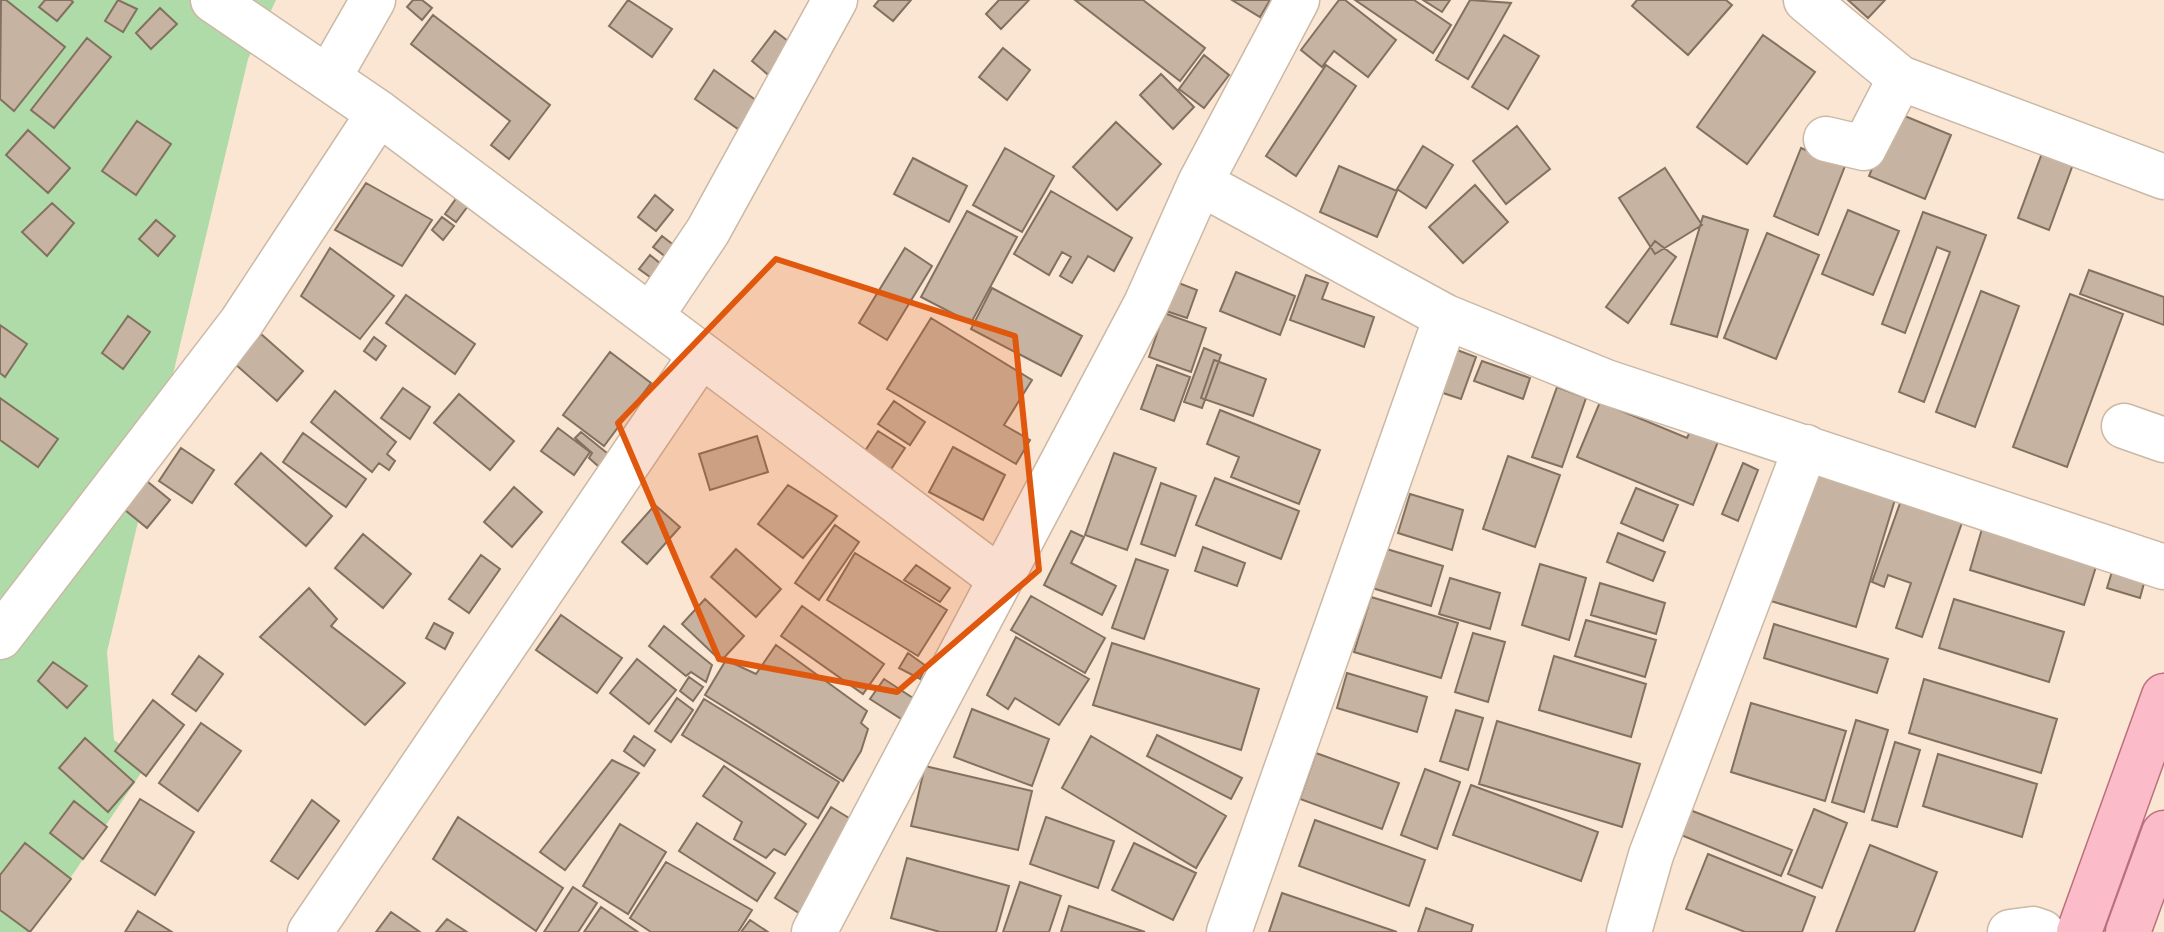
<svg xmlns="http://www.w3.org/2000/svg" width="2164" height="932" font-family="Overpass,sans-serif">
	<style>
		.green { fill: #aedba8 }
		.building { fill: #c6b3a1; stroke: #837160; stroke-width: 2 }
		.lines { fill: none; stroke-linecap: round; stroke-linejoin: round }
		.minor-casing { stroke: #cbb8a5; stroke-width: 47 }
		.major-casing { stroke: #b9707c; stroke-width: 47 }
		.minor { stroke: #fff; stroke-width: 44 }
		.major { stroke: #fbbbc8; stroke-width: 44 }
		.marked { fill: #e0570e; fill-opacity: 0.2; stroke: #e0570e; stroke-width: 6; stroke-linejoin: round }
	</style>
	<rect width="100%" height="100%" fill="#fae6d2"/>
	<path class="green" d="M0,0h276l-28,59 -141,593 7,88 33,24 -82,122 -37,46h-28z"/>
	<path class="building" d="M1,0h5l59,47 -51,64 -14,-12z
		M45,0h26l2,2 -16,19 -18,-14z
		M118,0l19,9 -14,23 -18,-11z
		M413,0h9l10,8 -10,12 -15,-13z
		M628,0l44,29 -20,28 -43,-31z
		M879,0h32l-18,21 -19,-15z
		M999,0h30l-28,29 -15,-15z
		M1075,0h68l62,48 -25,33z
		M1232,0h38l-10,17z
		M1339,0h6l51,40 -28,37 -34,-26 -12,16 -21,-17z
		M1355,0h59l37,25 -18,28z
		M1423,0h27l-8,12z
		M1470,0l41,3 -43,76 -32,-19z
		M1637,0h89l6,5 -44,50 -56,-49z
		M1848,0h37l-17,18z
		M160,8l17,16 -26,25 -15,-16z
		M433,15l117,90 -41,54 -18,-14 19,-24 -99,-77z
		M775,31l22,17 -24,31 -21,-18z
		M1504,35l35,21 -31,53 -36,-22z
		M1763,35l52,37 -68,92 -50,-37z
		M87,38l24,19 -57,71 -23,-18z
		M1003,48l27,22 -23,30 -28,-23z
		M1204,55l25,20 -25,33 -25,-19z
		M1326,65l30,21 -60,90 -30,-20z
		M714,70l43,31 -19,28 -43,-30z
		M1161,74l33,33 -21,22 -33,-34z
		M1895,112l56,23 -26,64 -56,-23z
		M137,121l34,23 -35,51 -34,-24z
		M1116,122l45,42 -44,46 -44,-43z
		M1517,126l33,43 -44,35 -33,-43z
		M28,130l42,38 -22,25 -42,-38z
		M2045,145l31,11 -27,74 -31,-12z
		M1423,146l30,19 -27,43 -29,-19z
		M1005,148l49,28 -32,56 -49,-27z
		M1801,148l44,18 -27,69 -44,-19z
		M913,158l54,28 -18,36 -55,-28z
		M1339,166l58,25 -20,46 -57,-25z
		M1665,168l37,57 -47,29 -36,-56z
		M366,183l66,37 -30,46 -67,-36z
		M1475,185l33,37 -45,41 -34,-36z
		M1051,191l81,47 -18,33 -26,-15 -16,27 -12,-7 11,-19 -9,-5 -13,23 -35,-21z
		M460,193l11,9 -15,20 -11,-8z
		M655,195l18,15 -17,21 -18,-14z
		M52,203l22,20 -27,33 -25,-24z
		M1848,210l51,21 -26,64 -51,-21z
		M967,211l50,26 -46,86 -50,-26z
		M1923,212l63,23 -62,167 -25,-10 51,-140 -13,-5 -32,86 -23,-9z
		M1703,216l45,14 -31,107 -46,-13z
		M442,217l12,9 -11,14 -11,-10z
		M156,220l19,16 -17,20 -19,-17z
		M1767,233l52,22 -43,104 -52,-21z
		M662,236l18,14 -9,11 -18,-14z
		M1655,241l21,16 -48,66 -22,-16z
		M330,248l64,48 -34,43 -59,-43z
		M905,248l27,18 -45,74 -28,-17z
		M650,255l17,14 -10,13 -18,-13z
		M2089,270l75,27v28l-84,-31z
		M1236,272l59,24 -15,39 -60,-24z
		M1306,275l22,8 -6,16 52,18 -10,30 -74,-27z
		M1176,282l21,8 -10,28 -21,-7z
		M992,288l90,48 -21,40 -90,-47z
		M1981,291l38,15 -44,121 -39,-15z
		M2070,294l53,20 -56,153 -54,-20z
		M406,295l69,49 -20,30 -69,-51z
		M1164,313l42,15 -15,44 -42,-15z
		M128,316l22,16 -27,37 -21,-16z
		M931,318l101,62 -28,45 26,15 -14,24 -129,-75z
		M0,325l27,19 -22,33 -5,-4z
		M261,334l42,37 -26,30 -42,-37z
		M374,337l12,9 -10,14 -12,-9z
		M1449,347l27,10 -15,42 -27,-9z
		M1204,348l17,7 -19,53 -18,-6z
		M610,352l41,31 -47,63 -41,-31z
		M1214,360l52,19 -13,37 -52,-18z
		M1482,361l48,17 -7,21 -49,-18z
		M1157,365l33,12 -16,44 -33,-12z
		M1557,387l29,11 -24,69 -30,-10z
		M403,388l27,19 -20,32 -29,-21z
		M335,391l61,51 -9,12 8,7 -6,9 -10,-7 -7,9 -61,-50z
		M459,394l55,47 -24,29 -56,-47z
		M0,398l58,41 -20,28 -38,-27z
		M894,401l31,21 -15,23 -32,-21z
		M1600,402l87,36 7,-15 27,11 -28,71 -116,-48z
		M1220,410l100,40 -21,54 -68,-27 8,-20 -32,-13z
		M558,428l32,24 -16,23 -33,-24z
		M878,431l27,17 -17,26 -27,-17z
		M581,432l36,29 -11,12 -17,-15 3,-5 -17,-15z
		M303,433l63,46 -20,28 -63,-45z
		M757,436l11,36 -58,18 -11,-36z
		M953,447l52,28 -22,45 -54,-28z
		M181,448l33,22 -22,33 -33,-22z
		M261,453l71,63 -26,30 -71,-62z
		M1114,453l42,15 -29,82 -42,-15z
		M1508,456l52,19 -25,72 -52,-18z
		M1743,463l15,7 -20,51 -16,-7z
		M1813,467l84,26 -41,134 -85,-26z
		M137,473l33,27 -23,28 -33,-27z
		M1215,478l84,33 -18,48 -85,-34z
		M1161,483l35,13 -21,60 -34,-12z
		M788,485l49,31 -34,42 -45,-34z
		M514,487l28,25 -30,35 -28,-25z
		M1636,488l42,17 -15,36 -42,-18z
		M1904,492l61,22 -43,123 -26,-9 15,-45 -23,-8 -4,12 -12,-5z
		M1410,494l53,16 -11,40 -54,-17z
		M655,505l25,22 -33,37 -25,-22z
		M1984,522l115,35 -15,48 -114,-35z
		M835,525l24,17 -40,58 -24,-17z
		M1071,531l13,6 -13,26 45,23 -14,29 -58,-30z
		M1618,533l47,19 -12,29 -46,-19z
		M363,534l48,40 -28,34 -48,-40z
		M1203,547l42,16 -8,23 -42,-15z
		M1380,547l63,19 -12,40 -62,-19z
		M736,549l45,40 -25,28 -45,-40z
		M855,553l92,57 -29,46 -91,-56z
		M481,555l19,14 -31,44 -20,-14z
		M2117,555l32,10 -9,33 -33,-10z
		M1136,559l32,11 -24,69 -32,-11z
		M1540,564l46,14 -17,62 -47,-15z
		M916,565l34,23 -10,14 -36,-22z
		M1450,578l50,15 -10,36 -51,-15z
		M1600,583l65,20 -9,31 -65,-19z
		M309,588l28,31 -6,7 74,57 -40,42 -105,-88z
		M1031,596l74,42 -20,35 -74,-43z
		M1371,597l87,26 -17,55 -87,-26z
		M705,599l39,37 -23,25 -39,-37z
		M1954,599l110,33 -15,50 -110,-34z
		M802,606l82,58 -21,30 -82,-58z
		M561,615l61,43 -25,35 -61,-43z
		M1586,620l70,20 -11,37 -70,-21z
		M434,623l19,10 -8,16 -19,-11z
		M1774,624l114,35 -11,34 -113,-35z
		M664,626l48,39 -6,17 -15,-10 -5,4 -37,-30z
		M1473,633l32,9 -17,60 -33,-10z
		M1016,637l73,42 -30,46 -44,-27 -7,11 -21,-14z
		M1112,643l147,46 -18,61 -148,-45z
		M776,645l91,66 -6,12 7,6 -7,22 -18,30 -138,-86 21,-35 30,14z
		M908,653l18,13 -6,13 -21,-11z
		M199,656l24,18 -27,37 -24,-17z
		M1554,656l92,28 -15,53 -92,-27z
		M637,659l39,31 -27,34 -39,-31z
		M53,662l34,24 -20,22 -29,-27z
		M1347,673l80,24 -10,35 -80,-24z
		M689,677l14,10 -10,14 -13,-10z
		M884,679l32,21 -13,20 -33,-21z
		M1924,679l133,40 -16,54 -132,-40z
		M677,698l16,12 -22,32 -16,-11z
		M704,699l135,83 -21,36 -136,-83z
		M153,700l31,25 -38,51 -31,-25z
		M1751,703l95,28 -21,70 -94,-29z
		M972,709l77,30 -17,47 -78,-29z
		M1456,710l27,8 -15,52 -28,-9z
		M1856,720l32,10 -24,82 -32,-10z
		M1497,721l143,43 -18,63 -143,-43z
		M201,723l40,28 -43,60 -39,-28z
		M1157,735l85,43 -11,21 -84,-43z
		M634,736l21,14 -11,16 -20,-15z
		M1091,736l135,80 -30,52 -134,-80z
		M85,738l49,44 -26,30 -49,-44z
		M1895,742l25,8 -23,77 -25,-7z
		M1316,753l83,30 -17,46 -82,-30z
		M1938,754l99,30 -15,53 -99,-31z
		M612,760l27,13 -74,97 -25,-18z
		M724,766l82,58 -21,31 -11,-6 -8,9 -32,-19 8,-17 -39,-26z
		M925,766l107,25 -14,59 -107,-24z
		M1425,769l35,13 -23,67 -36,-14z
		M1471,785l127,47 -17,49 -128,-46z
		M140,799l54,33 -39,63 -54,-34z
		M312,800l27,21 -41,58 -27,-18z
		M74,801l33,26 -24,32 -33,-26z
		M831,807l23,14 -55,92 -24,-15z
		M1814,809l33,14 -25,65 -34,-14z
		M1690,810l102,40 -11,26 -100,-41z
		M458,817l105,71 -27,43 -103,-72z
		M1046,817l68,24 -16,47 -68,-24z
		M1315,820l110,40 -16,46 -110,-40z
		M697,823l78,50 -18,28 -78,-50z
		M620,824l46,28 -38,62 -45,-28z
		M25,843l46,36 -41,53 -30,-22v-35z
		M1134,843l62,30 -23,47 -61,-30z
		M1870,845l67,27 -23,60h-78z
		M1708,854l107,43 -13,35h-57l-59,-23z
		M907,858l102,28 -13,46h-56l-49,-14z
		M666,862l86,48 -14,22h-87l-21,-14z
		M1020,882l41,14 -12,36h-46z
		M573,887l24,16 -19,29h-34z
		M1282,893l115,39h-128z
		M1069,906l76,26h-84z
		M601,907l37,25h-54z
		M1426,908l47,17 -2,7h-53z
		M138,911l34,21h-47z
		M391,912l29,20h-44z
		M447,919l20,13h-31z
		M750,920l18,12h-27z"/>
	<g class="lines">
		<defs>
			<path id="minor" d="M213,0l166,113 620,465
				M1806,0l94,78 264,99
				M329,77l44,-77
				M1826,139l38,9 36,-70
				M1200,183l97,-183
				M651,316l57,-85 127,-231
				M2124,426l40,14
				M0,637l241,-314 138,-210
				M310,932l391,-577
				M814,932l332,-628 54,-121 246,134 160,65 558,185
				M1229,932l217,-615
				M1629,932l22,-77 155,-408
				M2010,932l23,-3 9,3"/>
			<path id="major" d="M2079,932l85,-236
				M2128,932l36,-99"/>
		</defs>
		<use href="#minor" class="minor-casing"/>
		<use href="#major" class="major-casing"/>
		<use href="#minor" class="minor"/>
		<use href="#major" class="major"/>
	</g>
	<path class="marked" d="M776,259l239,77 24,234 -142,122 -178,-33 -101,-236z"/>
</svg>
